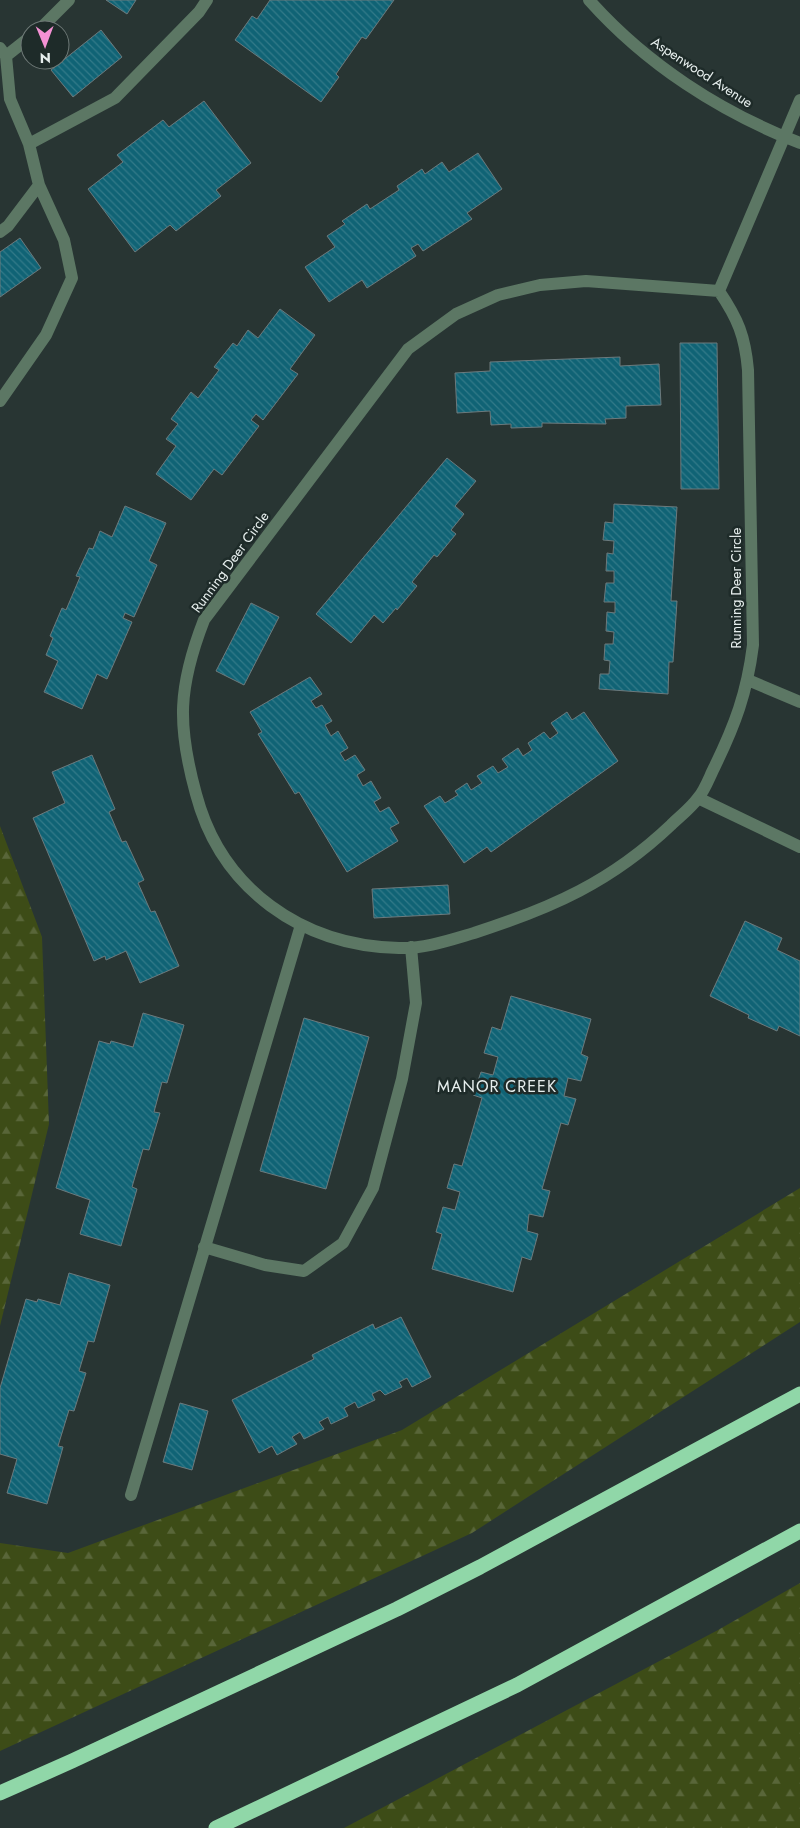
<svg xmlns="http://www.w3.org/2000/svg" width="800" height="1828" font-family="Jost,sans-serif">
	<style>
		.forest { fill: url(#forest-firs) }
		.building { fill: url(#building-back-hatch); stroke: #6c7a7d }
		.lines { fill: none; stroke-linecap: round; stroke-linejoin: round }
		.street { stroke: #5c7764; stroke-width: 12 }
		.highway { stroke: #90d7a8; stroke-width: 15 }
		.labels { text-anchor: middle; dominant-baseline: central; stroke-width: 5; stroke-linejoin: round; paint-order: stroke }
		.street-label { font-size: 14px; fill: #e6eeed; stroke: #1e2b29 }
		.quarter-label { font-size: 16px; letter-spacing: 1px; fill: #e6eeed; stroke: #1e2b29 }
	</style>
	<defs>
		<pattern id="forest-firs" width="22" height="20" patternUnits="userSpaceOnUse" patternTransform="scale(1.25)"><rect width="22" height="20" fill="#3d4c17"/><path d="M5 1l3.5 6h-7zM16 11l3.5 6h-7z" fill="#596639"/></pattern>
		<pattern id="building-back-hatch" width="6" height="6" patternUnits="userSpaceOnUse" patternTransform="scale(1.25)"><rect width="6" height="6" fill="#106375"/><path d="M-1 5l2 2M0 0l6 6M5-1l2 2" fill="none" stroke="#337a89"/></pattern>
	</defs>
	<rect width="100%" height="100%" fill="#283533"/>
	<path class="forest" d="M0,826l42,111 7,187 -49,202z
		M800,1188v134l-328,211 -472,218v-208l68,10 334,-123z
		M800,1583v245h-456l374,-198z"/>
	<path class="building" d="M106,0h30l-9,14z
		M270,0h124l-28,39 -4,-2 -26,37 3,3 -18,25 -86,-62 17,-24 5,3z
		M101,30l21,27 -49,40 -22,-27z
		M204,101l47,62 -35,27 5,6 -45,35 -6,-6 -35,27 -47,-63 35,-27 -6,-7 46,-35 6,7z
		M478,153l24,36 -35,24 5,6 -49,32 -5,-7 -7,4 5,8 -49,32 -5,-8 -33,22 -24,-35 30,-20 -8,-11 18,-12 -3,-3 25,-17 3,5 29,-19 -2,-4 25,-17 3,5 17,-12 7,10z
		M20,238l21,30 -41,29v-45z
		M280,309l35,26 -25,34 8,5 -35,46 -7,-6 -5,6 8,6 -37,49 -8,-6 -23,31 -35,-26 20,-28 -10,-7 12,-15 -7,-5 20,-27 7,6 21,-28 -5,-3 19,-24 4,3 11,-16 10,8z
		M680,343h37l2,146h-38z
		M620,357v9l39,-2 2,41 -35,1v12l-21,1 1,5 -64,-1v4l-31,1v-4l-20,1 -1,-14 -33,2 -2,-40 35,-2v-9z
		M447,458l29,23 -21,25 9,8 -13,16 5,4 -19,23 -3,-2 -22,27 5,4 -20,24 -1,-2 -13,15 -9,-8 -23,28 -35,-29z
		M614,504l63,3 -6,94h6l-4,61h-4l-1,32 -69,-5 1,-15h9l1,-13 -6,-1 1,-16h8l1,-12 -8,-1 1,-19 8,1v-11h-11l2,-19h8v-12h-8l1,-18 6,1 1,-13 -11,-1 2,-18 8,1z
		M125,506l41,17 -17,38 8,4 -23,52 -9,-4 -2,5 9,4 -25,57 -10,-5 -15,35 -38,-17 14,-31 -12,-6 7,-17 -3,-2 12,-28 4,2 14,-33 -4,-1 13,-28 4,1 7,-18 12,6z
		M251,603l28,14 -35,68 -28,-14z
		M310,677l12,17 -11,7 5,7 6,-3 10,16 -7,4 6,11 7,-5 10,17 -8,5 5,8 10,-6 10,15 -8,5 6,11 8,-5 10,17 -7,4 6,10 9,-5 10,16 -9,5 8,13 -51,31 -48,-80 -4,2 -37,-60 4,-2 -12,-20z
		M567,712l5,8 12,-8 34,49 -127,91 -4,-5 -23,16 -40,-57 16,-10 5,7 13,-8 -3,-4 12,-8 4,7 11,-7 -5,-7 16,-10 5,7 10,-6 -6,-8 16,-11 5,8 9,-6 -4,-7 16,-11 6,7 8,-6 -7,-10z
		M92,755l23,54 -6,3 13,30 4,-1 18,39 -6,3 13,29 4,-1 24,55 -39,17 -14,-32 -20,9 -1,-4 -11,5 -61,-143 32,-15 -13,-31z
		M448,885l2,29 -76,4 -2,-29z
		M745,921l37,17 -5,12 23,11v75l-21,-10 -2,5 -29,-13 1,-3 -39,-19z
		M511,996l80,23 -10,35 7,3 -7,24 -13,-3 -4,18 12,3 -8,26 -7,-2 -19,66 8,2 -7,26 -14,-3 -2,17 11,3 -7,26 -9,-3 -9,35 -81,-23 10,-35 -6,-2 7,-25 12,3 5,-18 -13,-4 7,-24 8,2 20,-68 -9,-3 8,-23 12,3 5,-18 -14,-4 8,-26 9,3z
		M143,1013l41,12 -17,58 -5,-1 -8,30 6,1 -11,37 -6,-1 -11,38 5,2 -16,57 -41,-12 10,-34 -34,-12 43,-147 11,3 1,-3 22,6z
		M304,1018l65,19 -43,152 -66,-18z
		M69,1273l41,12 -16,57 -6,-1 -9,30 7,2 -12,38 -5,-1 -11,36 5,1 -16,57 -40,-11 10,-34 -17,-5v-66l26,-89 11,3 1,-3 22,6z
		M401,1317l30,60 -19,10 -5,-9 -8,4 3,5 -17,8 -5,-5 -8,4 3,6 -17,8 -3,-6 -11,6 4,8 -17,8 -3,-7 -9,5 5,7 -20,10 -4,-7 -8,5 5,7 -20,11 -5,-9 -13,7 -27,-53 82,-41 -2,-4 61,-31 2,5z
		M180,1403l28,8 -16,59 -29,-8z"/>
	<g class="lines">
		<path class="street" d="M589,0c57,64 131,112 211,143
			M39,30l30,-30
			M0,48l6,8 4,43 19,45 10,41 25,55 8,38 -26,57 -46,66
			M6,56l24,-19
			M29,144l86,-46 84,-86 8,-12
			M0,232l8,-6 31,-41
			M586,281l133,10c19,28 26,45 29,79l5,275c-6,48 -18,80 -39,123 -5,10 -9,22 -16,30 -7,10 -19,19 -27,27 -60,57 -119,83 -197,108 -24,7 -50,16 -75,15 -97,-2 -178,-59 -203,-154 -19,-69 -18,-107 8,-174l204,-271 48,-35 42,-19 42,-10z
			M719,291l81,-191
			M748,680l52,22
			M698,798l102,49
			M204,1247l61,18 39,6 39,-28 30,-55 29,-109 14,-76 -5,-56
			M131,1495l170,-570"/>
		<path class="highway" d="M0,1793l72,-32 325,-152 83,-42 320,-173
			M216,1828l301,-143 283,-154"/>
	</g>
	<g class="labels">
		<g class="street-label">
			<text transform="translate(702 72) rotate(33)">Aspenwood Avenue</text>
			<text transform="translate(230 562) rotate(-54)">Running Deer Circle</text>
			<text transform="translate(736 588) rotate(-90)">Running Deer Circle</text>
		</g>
		<g class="quarter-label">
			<text x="497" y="1086">MANOR CREEK</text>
		</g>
	</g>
	<g transform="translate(45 45) rotate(179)"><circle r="24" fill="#1e2b29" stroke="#6e7977"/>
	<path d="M0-4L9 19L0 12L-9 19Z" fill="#f491d4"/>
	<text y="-8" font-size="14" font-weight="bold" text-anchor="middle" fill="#e6eeed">N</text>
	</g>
</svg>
